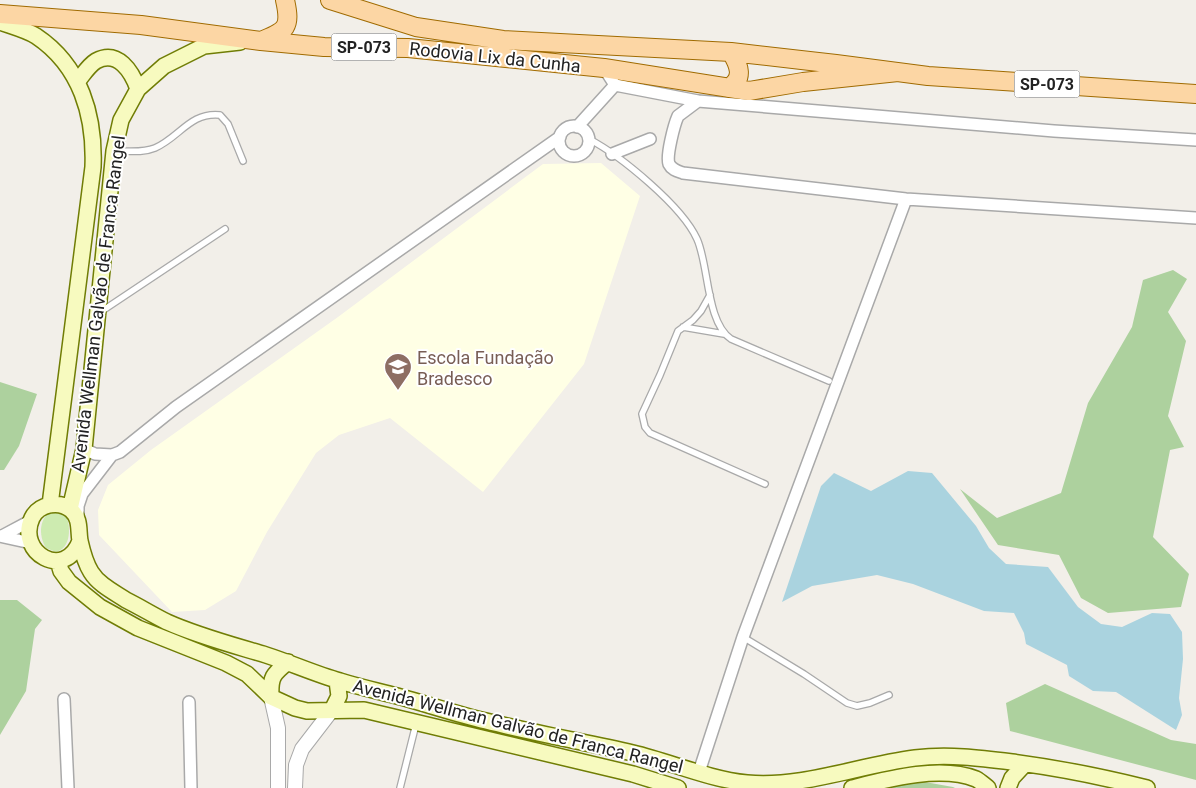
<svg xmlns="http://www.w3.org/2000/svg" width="1196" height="788" font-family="Roboto,sans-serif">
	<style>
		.education { fill: #ffffe5 }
		.grass { fill: #cdebb0 }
		.forest { fill: #add19e }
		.water { fill: #aad3df }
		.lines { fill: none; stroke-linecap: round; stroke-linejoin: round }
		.service-casing { stroke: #a9a9a9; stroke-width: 8 }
		.minor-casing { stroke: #a9a9a9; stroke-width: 14 }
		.tertiary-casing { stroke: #a9a9a9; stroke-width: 16 }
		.secondary-casing { stroke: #707d05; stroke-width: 18 }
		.primary-casing { stroke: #a06b00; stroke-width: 20 }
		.service { stroke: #fff; stroke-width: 5.5 }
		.minor { stroke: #fff; stroke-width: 11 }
		.tertiary { stroke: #fff; stroke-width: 14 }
		.secondary { stroke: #f7fabf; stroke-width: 15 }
		.primary { stroke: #fcd6a4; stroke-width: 18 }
		.labels { text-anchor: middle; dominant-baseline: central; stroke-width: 4; stroke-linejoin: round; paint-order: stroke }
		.shield { fill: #fff; stroke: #646464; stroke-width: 1 }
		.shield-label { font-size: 16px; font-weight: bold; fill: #222 }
		.street-label { font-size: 18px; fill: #222; stroke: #fff }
		.education-label { font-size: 18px; fill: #785e54; stroke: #fff; text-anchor: start }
	</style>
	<rect width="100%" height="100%" fill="#f2efe9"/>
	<path class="education" d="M601,163l39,33 -56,168 -101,128 -93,-74 -51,17 -23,18 -49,79 -31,59 -31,19 -33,2 -73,-77 -1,-25 10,-25 43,-35 187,-133 205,-153z"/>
	<path class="grass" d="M53,510l13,5c5,12 5,33 -10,37l-10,-4c-8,-13 -7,-31 7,-38z"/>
	<path class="forest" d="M1173,270l14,9 -19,33 18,29 -18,75 16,31 -14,3 -17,87 36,37 -8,33 -73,6 -27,-15 -22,-43 -61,-10 -38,-56 37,29 64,-25 27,-90 44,-76 11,-47z
		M0,382l37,12 -18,52 -15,24h-4z
		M0,600h17l25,20 -7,9 -9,62 -26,44z
		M1045,684l126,56 25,4v36l-186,-49 -4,-28z
		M908,779l45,8 2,1h-78z"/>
	<path class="water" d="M908,471l24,2 44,53 13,22 17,16 42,3 30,40 23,17 21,3 30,-14 18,1 12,18 1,27 -4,39 3,17 -6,15 -60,-38 -23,-1 -24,-15 -2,-11 -41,-21 -2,-11 -10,-20 -30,-2 -71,-27 -36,-9 -65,11 -30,16 39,-116 13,-13 37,18z"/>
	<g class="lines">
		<defs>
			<path id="service" d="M589,139c32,17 93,67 108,100 12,26 9,83 34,100l98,42
				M116,151c13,0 27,2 39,-3 25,-11 35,-36 65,-33l8,9 15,37
				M710,295l-9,16 -8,9 -15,11 -18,44 -18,39 3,13 5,6 115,51
				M99,313l126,-84
				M683,327l41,7
				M743,637l61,37 43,29 10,3 13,-3 19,-8
				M400,788l16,-64"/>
			<path id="minor" d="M604,68l11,17 83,16
				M559 141a15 15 0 1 1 30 0a15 15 0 1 1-30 0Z
				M577,127l38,-42
				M1196,140l-142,-9 -356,-30 -20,15c-4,9 -12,40 -9,48 3,6 8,7 14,9l223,26 290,19
				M612,154l38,-15
				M84,449l11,5 17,1
				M78,519v-13l4,-12 30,-39 8,-3 56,-45 384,-270
				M0,536l31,7
				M2,536l30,-16
				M64,699l4,89
				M189,702l2,86
				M699,772l44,-135 163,-438"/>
			<path id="tertiary" d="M271,697l7,31v60
				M295,788l1,-23 6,-16 30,-39"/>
			<path id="secondary" d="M0,22c11,4 26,8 36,14 45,30 59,80 57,131l-43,338
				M77,82c6,-7 11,-16 19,-21 22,-12 36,11 42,28
				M70,509l14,-60 30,-298 7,-31 17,-31 26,-23 40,-20 36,-4
				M80,541c-15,40 -64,12 -48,-23 7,-14 27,-18 39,-8 10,9 7,20 9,31 2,9 6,23 11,31 8,13 23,20 35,28 14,7 27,15 41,22 31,14 66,23 99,33 25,8 49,19 74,26 19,6 38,10 57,15 30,8 59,18 89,25 48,12 98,21 147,32 38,9 75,26 114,30 57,5 112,-18 168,-25 33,-4 65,0 97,4 46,6 91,15 135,26
				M58,561l3,10 8,11 31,25 38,21 88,35 21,11 24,23 24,11 12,3 57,-1 269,64 45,14
				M271,697c-1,-20 2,-23 17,-35
				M332,710l7,-14 -2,-15
				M852,788c36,-9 88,-23 124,-9 4,2 8,6 12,9
				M1008,788l4,-10 13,-14"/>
			<path id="primary" d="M330,0l86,27 87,13 228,12 105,12 92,12 268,18
				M0,14l141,11 120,16 63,6 84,1 196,20 145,23 54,-9 95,-10
				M261,41c26,-10 30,-14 24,-41
				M728,88c17,-9 11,-23 3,-36"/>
		</defs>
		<use href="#service" class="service-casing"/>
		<use href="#minor" class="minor-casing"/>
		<use href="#tertiary" class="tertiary-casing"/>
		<use href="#secondary" class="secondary-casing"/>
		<use href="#primary" class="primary-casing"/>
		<use href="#service" class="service"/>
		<use href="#minor" class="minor"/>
		<use href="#tertiary" class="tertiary"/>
		<use href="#secondary" class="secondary"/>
		<use href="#primary" class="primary"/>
	</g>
	<defs>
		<symbol id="school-pin" viewBox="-11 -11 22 30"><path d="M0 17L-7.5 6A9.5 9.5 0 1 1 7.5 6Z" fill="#8d6e63" stroke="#fff"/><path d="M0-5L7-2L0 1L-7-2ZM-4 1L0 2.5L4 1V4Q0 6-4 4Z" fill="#fff"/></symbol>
	</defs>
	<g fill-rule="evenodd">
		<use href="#school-pin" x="382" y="351" width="32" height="43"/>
	</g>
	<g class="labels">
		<g class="shield">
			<rect x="331.5" y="33.5" width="65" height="27" rx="4"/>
			<rect x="1014.5" y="70.5" width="65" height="27" rx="4"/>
		</g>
		<g class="shield-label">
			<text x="364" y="47">SP-073</text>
			<text x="1047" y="84">SP-073</text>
		</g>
		<g class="street-label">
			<text transform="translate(495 57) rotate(6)">Rodovia Lix da Cunha</text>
			<text transform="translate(98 304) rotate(-83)">Avenida Wellman Galvão de Franca Rangel</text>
			<text transform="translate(518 726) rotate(14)">Avenida Wellman Galvão de Franca Rangel</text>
		</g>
		<g class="education-label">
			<text x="417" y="357">Escola Fundação<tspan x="417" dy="21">Bradesco</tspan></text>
		</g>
	</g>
</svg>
